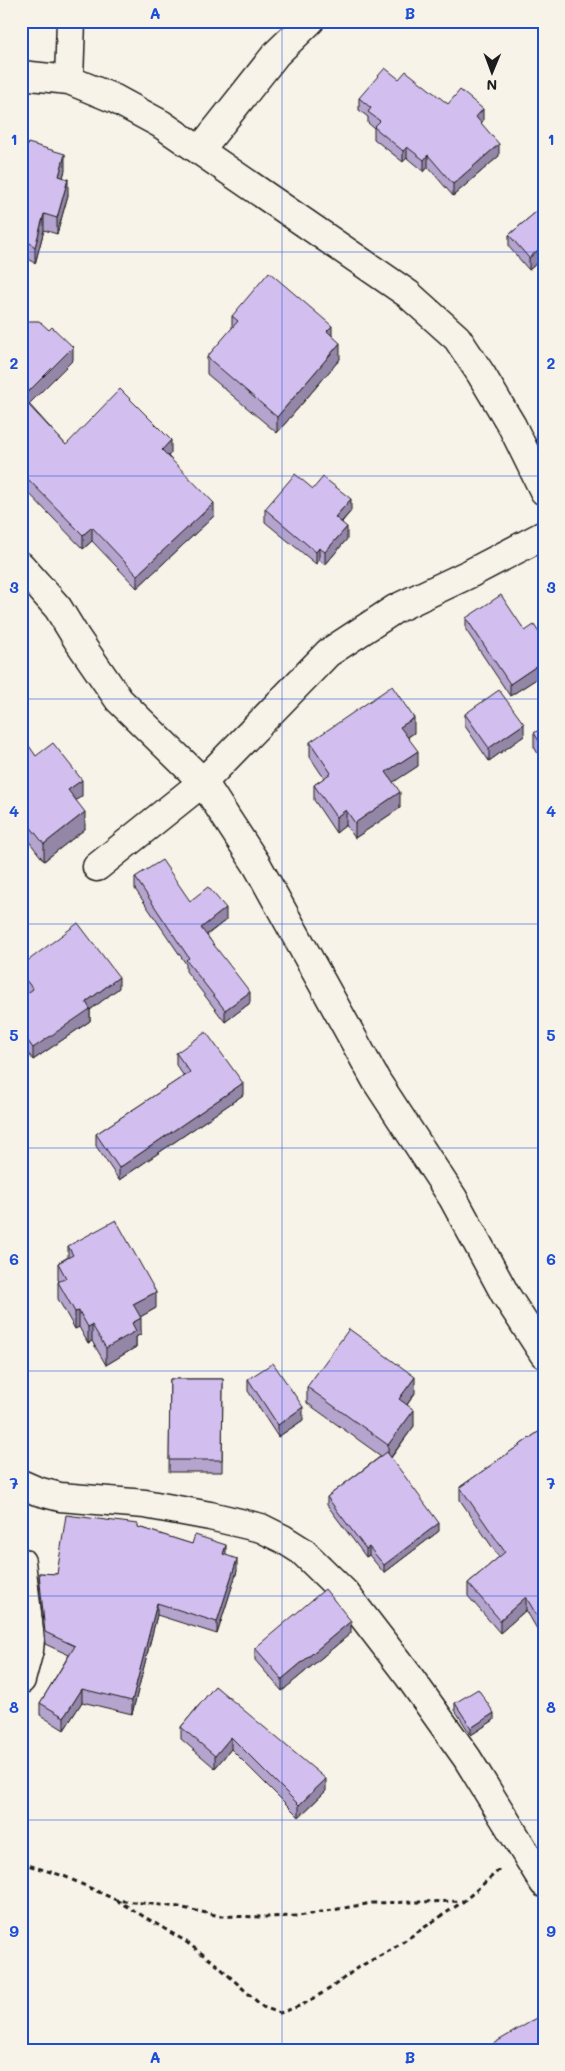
<svg xmlns="http://www.w3.org/2000/svg" width="565" height="2071" font-family="Mali,sans-serif">
	<style>
		.lines { fill: none; stroke-linecap: round; stroke-linejoin: round }
		.minor-casing { stroke: #1c1c1c; stroke-width: 31 }
		.path { stroke: #1c1c1c; stroke-width: 3; stroke-dasharray: 5 4; stroke-linecap: butt }
		.minor { stroke: #f7f3e8; stroke-width: 28 }
		.wall { fill: #b5a4ce; stroke: #1c1c1c }
		.shaded-wall { fill: #9486a7; stroke: #1c1c1c }
		.building { fill: #d3bfef; stroke: #1c1c1c }
		.grid { fill: none; stroke: #1d4ed8; stroke-width: 1; stroke-opacity: 0.55 }
		.neatline { fill: none; stroke: #1d4ed8; stroke-width: 2 }
		.grid-label { font-size: 16px; text-anchor: middle; font-weight: bold; fill: #1d4ed8 }
	</style>
	<rect width="100%" height="100%" fill="#f7f3e8"/>
	<filter id="ink" filterUnits="userSpaceOnUse"><feTurbulence type="fractalNoise" baseFrequency=".02" numOctaves="2"/><feDisplacementMap in="SourceGraphic" scale="10" xChannelSelector="R" yChannelSelector="G"/><feConvolveMatrix kernelMatrix="1 2 1 2 8 2 1 2 1" color-interpolation-filters="sRGB"/></filter>
	<g filter="url(#ink)">
		<g class="lines">
			<defs>
				<path id="minor" d="M21,75l48,5 46,19 46,25 247,170 49,44 24,36 31,52 32,65
					M69,80l2,-59
					M200,150l76,-96 34,-33
					M21,566l37,42 19,31 42,61 84,82 54,83 120,217 76,116 52,96 39,60
					M97,867l106,-85 125,-129 67,-44 76,-36 73,-38
					M21,1484l16,7 23,6 85,7 65,12 51,12 22,11 19,12 43,42 63,82 59,83 77,125
					M21,1562l9,77 -1,11 -8,30"/>
			</defs>
			<use href="#minor" class="minor-casing"/>
			<path class="path" d="M21,1863l43,13 52,24 63,7 41,9 46,1 33,-1 73,-13 91,-2
				M116,1900l69,41 32,24 46,42 17,6 22,-8 29,-17 26,-20 32,-17 75,-50 35,-31"/>
			<use href="#minor" class="minor"/>
		</g>
		<path class="wall" d="M399,79l49,25 35,17 -2,2 18,33 -46,40 -25,-29 -4,5 -17,-14 -4,4 -29,-23v-11l-6,-5v-6l-9,-7v-12z
			M21,165l44,5 -2,7 5,18 -11,39 -13,-4 -9,34 -14,-12z
			M544,205v64l-6,-7 -9,8 -20,-23v-12z
			M232,316l100,19 8,24 -63,74 -70,-59v-17l25,-28z
			M21,329l52,31 -44,44 37,41 105,8 -3,3 46,60 -77,72 -45,-47 -9,8 -62,-64z
			M544,425v30l-7,-13v-12z
			M313,489l38,22 -9,11 5,17 -22,26 -6,-5 -3,4 -51,-42v-13z
			M466,618l59,13 19,9v34l-34,22 -44,-66z
			M465,714l59,22 -35,25 -24,-35z
			M544,727v37l-10,-17v-14z
			M414,733l-6,4 10,29 -25,16 7,26 -45,30 -9,-13 -10,8 -22,-33v-15l10,-7 -14,-21v-15z
			M21,743l15,13 46,40 -6,4 9,29 -41,32 -23,-30z
			M135,877l55,24 36,19 -19,15 43,68 -25,19 -39,-51v-7l-51,-75z
			M21,966l98,22 -29,22v11l-57,39 -11,-16h-1v-46l6,-5 -6,-7z
			M176,1053l67,42 -124,85 -23,-34v-12l88,-58 -8,-11z
			M68,1246l88,62 -16,9 1,17 -5,3v10l-30,18 -14,-24 -4,2 -9,-16 -4,2 -17,-30v-17l1,-1 -1,-1v-17l10,-6z
			M170,1379h53l-1,93h-53z
			M248,1379l55,41 -25,17 -30,-46z
			M307,1387l108,6 -8,12 7,21 -23,32 48,73 -55,42 -15,-18 -3,2 -39,-52v-8l54,-41 -74,-53z
			M544,1428v213l-18,-31 -26,23 -32,-37v-13l31,-26 -39,-57v-13z
			M138,1527l88,28 11,16 -20,63 -60,-19 -25,99 -50,-12 -18,28 -24,-15v-12l29,-48 -24,-11 -6,-59v-12l18,1z
			M351,1633l-69,58 -27,-31v-12z
			M215,1686l111,105 -27,26 -68,-68 -16,19 -34,-29v-12z
			M455,1703l39,17 -23,15 -16,-25z"/>
		<path class="shaded-wall" d="M483,109v12l-7,8v-12z
			M499,144v12l-46,40v-12z
			M407,147v11l-4,4v-11z
			M65,154v16l-6,23v-17z
			M428,155v12l-4,5v-12z
			M68,179v16l-11,39v-16z
			M44,214v16l-9,34v-17z
			M538,250v12l-9,8v-12z
			M332,326v16l-5,-11z
			M340,343v16l-63,74v-16z
			M73,347v13l-51,51v-13z
			M171,440v13l-9,10v-13z
			M351,499v12l-16,18v-12z
			M214,503v13l-77,72v-13z
			M92,527v14l-9,8v-14z
			M347,527v12l-22,26v-13z
			M319,548v12l-3,4v-12z
			M544,661v13l-34,22v-12z
			M414,718v15l-14,9v-15z
			M524,724v12l-35,25v-13z
			M418,751v15l-32,21v-15z
			M82,780v16l-14,10v-16z
			M400,792v16l-45,30v-15z
			M346,810v15l-10,8v-16z
			M85,812v17l-41,32v-17z
			M226,908v12l-25,19v-11z
			M119,977v11l-29,22v11l-57,39v-12l53,-46z
			M250,992v11l-25,19v-12z
			M21,1033h1v11h-1z
			M243,1083v12l-124,85v-12z
			M156,1292v16l-23,13v-17z
			M79,1311v16l-4,2v-17z
			M141,1318v16l-5,3v10l-30,18v-17l26,-25z
			M92,1325v16l-4,2v-16z
			M415,1377v16l-16,23v-17z
			M303,1407v13l-25,17v-12z
			M414,1410v16l-26,35v-16z
			M439,1523v8l-55,42v-8z
			M226,1545v13l-3,-4z
			M369,1547v8l-3,2v-8z
			M237,1559v12l-20,63v-12z
			M526,1597v13l-26,23v-13z
			M157,1603v12l-25,99v-13z
			M351,1621v12l-69,58v-12z
			M82,1689v13l-18,28v-13z
			M494,1713v7l-23,15v-7z
			M231,1737v12l-16,19v-12z
			M326,1779v12l-27,26v-12z"/>
		<path class="building" d="M385,68l14,11 7,-8 42,33 12,-14 23,19 -7,8 23,27 -46,40 -25,-29 -4,5 -17,-13 -4,4 -29,-24 6,-6 -12,-9 3,-4 -12,-10z
			M28,143l37,11 -6,22 9,3 -11,39 -13,-4 -9,33 -14,-11v-71z
			M544,205v51l-6,-6 -9,8 -20,-23z
			M269,272l63,54 -5,5 13,12 -63,74 -70,-60 31,-36 -6,-5z
			M29,321h10l10,9 3,-3 21,20 -51,51 44,47 54,-56 51,51 -9,10 52,53 -77,72 -45,-48 -9,8 -62,-63v-143z
			M544,425v18l-7,-13z
			M295,474l18,15 10,-12 28,22 -16,18 12,10 -22,25 -6,-4 -3,4 -51,-43z
			M501,595l24,36 9,-6 10,15v21l-34,23 -44,-66z
			M392,686l22,32 -14,9 18,24 -32,21 14,20 -45,31 -9,-13 -10,7 -22,-32 17,-12 -21,-31z
			M499,690l25,34 -35,24 -24,-34z
			M544,727v22l-10,-16z
			M25,740l11,16 17,-13 29,37 -14,10 17,22 -41,32 -23,-29v-72z
			M162,860l28,41 18,-14 18,21 -25,20 49,64 -25,18 -39,-50 3,-2 -54,-81z
			M78,923l41,54 -33,25 4,7 -57,39 -11,-15h-1v-35l12,-9 -12,-15v-8z
			M206,1032l37,51 -124,85 -23,-34 94,-62 -14,-19z
			M116,1220l40,72 -23,12 8,14 -9,5 4,8 -30,17 -14,-23 -4,2 -9,-16 -4,1 -17,-30 8,-4 -8,-15 15,-8 -5,-9z
			M349,1329l66,48 -16,22 15,11 -26,35 -81,-58z
			M273,1363l30,44 -25,18 -30,-46z
			M170,1379h53l-1,81h-53z
			M544,1428v200l-18,-31 -26,23 -32,-37 37,-31 -45,-65z
			M387,1452l52,71 -55,42 -15,-18 -3,2 -39,-52z
			M66,1515l72,9v3l54,17 3,-9 31,10 -3,9 14,5 -20,63 -60,-19 -25,98 -50,-12 -18,28 -24,-14 35,-57 -30,-14 -6,-59 18,1z
			M325,1589l26,32 -69,58 -27,-31z
			M215,1686l111,93 -27,26 -68,-68 -16,19 -34,-29z
			M478,1689l16,24 -23,15 -16,-25z
			M537,2018l7,12v14l-3,2 2,4h-56l-1,-2z"/>
	</g>
	<path class="grid" d="M282,21v2029M21,252h523M21,476h523M21,699h523M21,924h523M21,1148h523M21,1371h523M21,1596h523M21,1820h523"/>
	<rect width="565" height="2071" fill="none" stroke="#f7f3e8" stroke-width="55"/>
	<g transform="translate(492 72) rotate(181)" stroke="#f7f3e8" stroke-width="4" paint-order="stroke">
	<path d="M0-4L9 19L0 12L-9 19Z" fill="#1c1c1c"/>
	<text y="-8" font-size="14" font-weight="bold" text-anchor="middle" fill="#1c1c1c">N</text>
	</g>
	<rect x="28" y="28" width="510" height="2016" class="neatline"/>
	<g class="grid-label">
		<text x="155" y="19">A</text>
		<text x="410" y="19">B</text>
		<text x="14" y="145">1</text>
		<text x="551" y="145">1</text>
		<text x="14" y="369">2</text>
		<text x="551" y="369">2</text>
		<text x="14" y="593">3</text>
		<text x="551" y="593">3</text>
		<text x="14" y="817">4</text>
		<text x="551" y="817">4</text>
		<text x="14" y="1041">5</text>
		<text x="551" y="1041">5</text>
		<text x="14" y="1265">6</text>
		<text x="551" y="1265">6</text>
		<text x="14" y="1489">7</text>
		<text x="551" y="1489">7</text>
		<text x="14" y="1713">8</text>
		<text x="551" y="1713">8</text>
		<text x="14" y="1937">9</text>
		<text x="551" y="1937">9</text>
		<text x="155" y="2063">A</text>
		<text x="410" y="2063">B</text>
	</g>
</svg>
